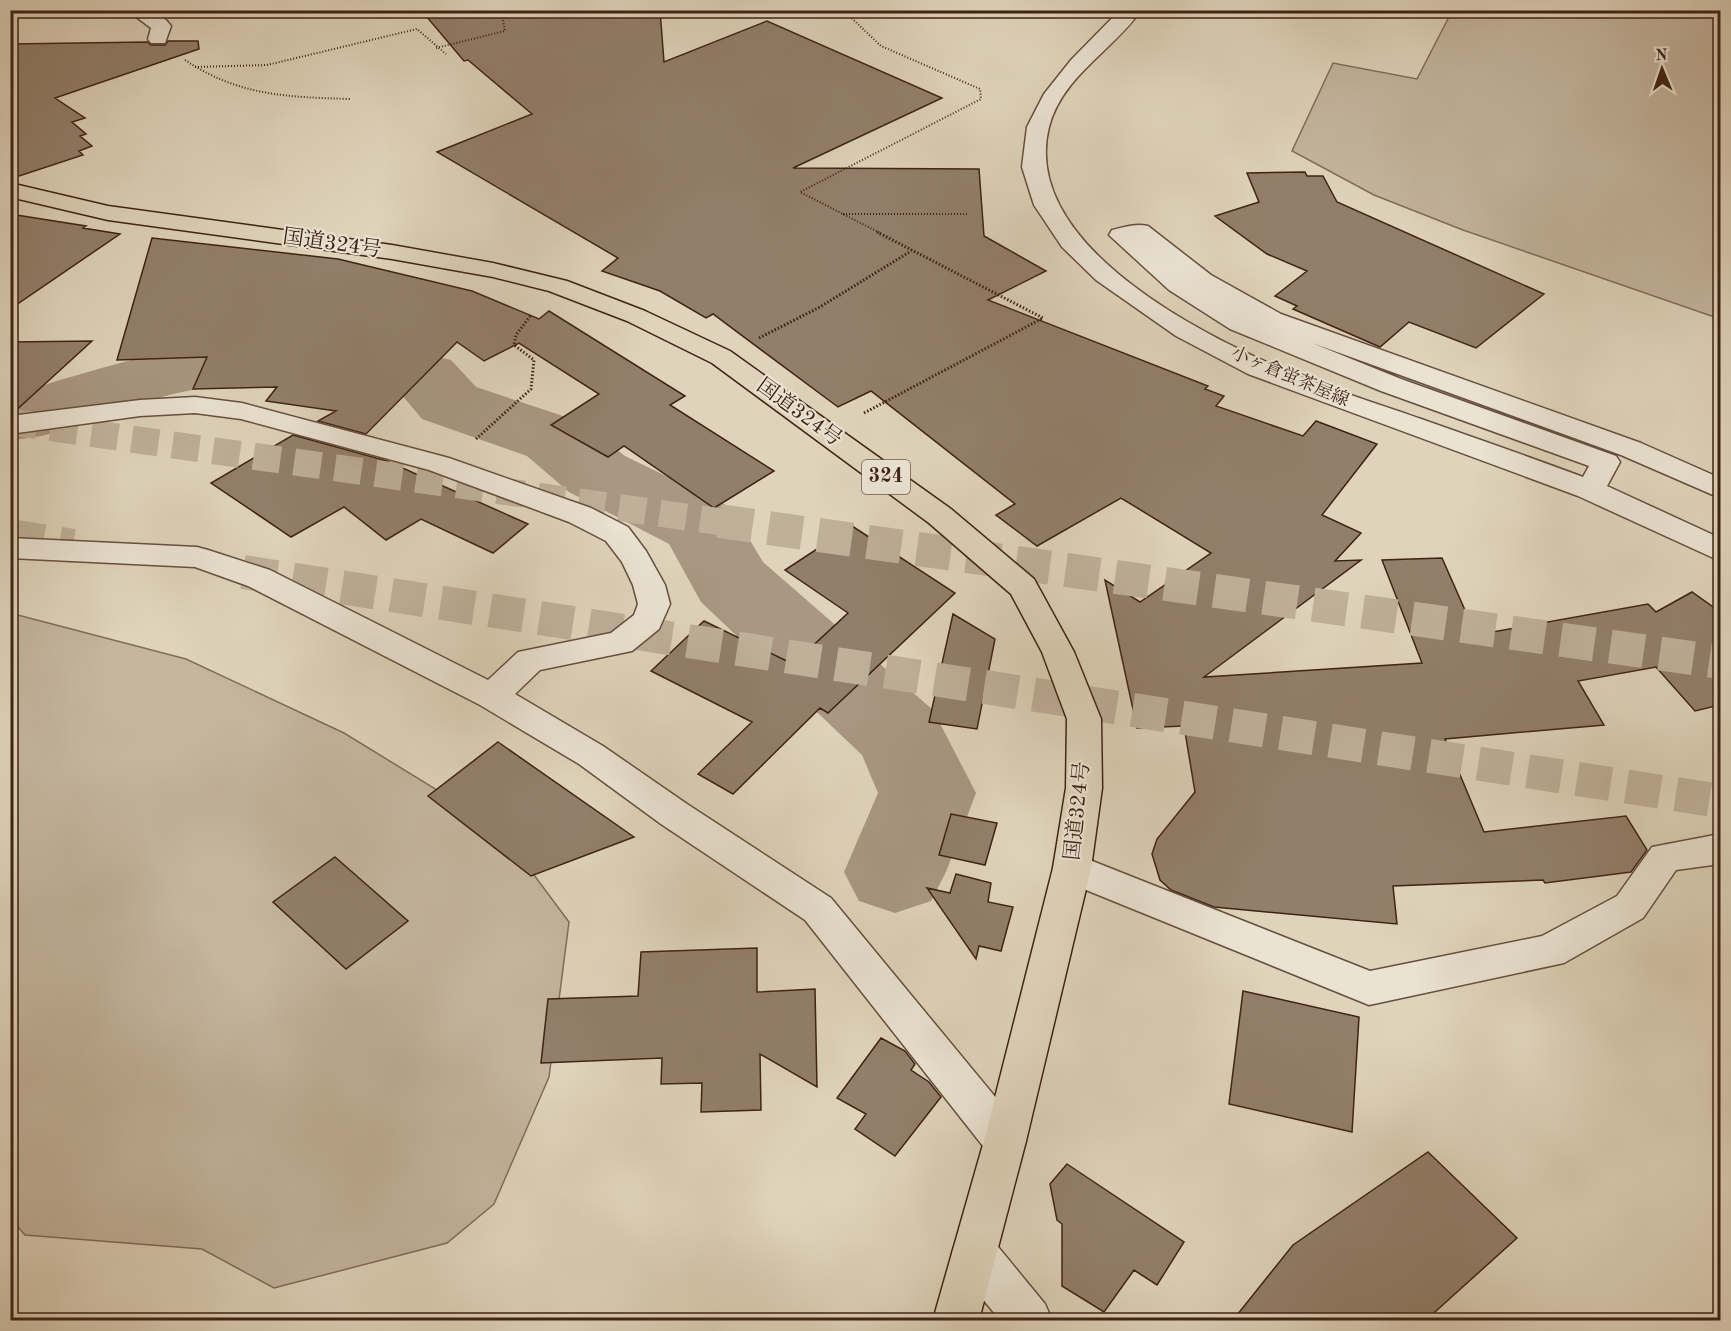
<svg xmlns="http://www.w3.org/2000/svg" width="1731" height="1331" font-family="'Old Standard TT','Noto Serif JP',serif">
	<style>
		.green { fill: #c4b69f; stroke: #826c5a; stroke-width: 1.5 }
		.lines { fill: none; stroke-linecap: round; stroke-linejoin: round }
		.river { fill: #a99783; fill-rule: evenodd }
		.building { fill: #927f6b; stroke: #3f2215; stroke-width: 1.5 }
		.highway-tunnel-far1 { stroke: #bfb09a; stroke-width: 27; stroke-dasharray: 27 14; stroke-linecap: butt }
		.highway-tunnel { stroke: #bfb09a; stroke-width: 34; stroke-dasharray: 34 16; stroke-linecap: butt }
		.minor-casing { stroke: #674e3e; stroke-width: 3 }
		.highway-casing { stroke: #3f2215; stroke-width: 3 }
		.path-far1 { stroke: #3f2215; stroke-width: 2; stroke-dasharray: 1 2; stroke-linecap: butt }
		.path { stroke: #3f2215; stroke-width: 3; stroke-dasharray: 1.5 2; stroke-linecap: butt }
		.minor { fill: #eae3d3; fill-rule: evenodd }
		.highway { fill: #dfd4bb; fill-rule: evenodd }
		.labels { text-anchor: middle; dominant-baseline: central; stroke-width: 4.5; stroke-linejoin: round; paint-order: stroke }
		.far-street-label { font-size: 18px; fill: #3f2215; stroke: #eae3d3 }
		.shield { fill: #eae3d3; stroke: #725c4e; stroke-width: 1.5 }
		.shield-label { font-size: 20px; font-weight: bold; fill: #3f2215 }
		.street-label { font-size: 21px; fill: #3f2215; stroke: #eae3d3 }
	</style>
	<rect width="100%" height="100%" fill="#dfd4bb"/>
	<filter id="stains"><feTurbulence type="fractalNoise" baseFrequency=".00333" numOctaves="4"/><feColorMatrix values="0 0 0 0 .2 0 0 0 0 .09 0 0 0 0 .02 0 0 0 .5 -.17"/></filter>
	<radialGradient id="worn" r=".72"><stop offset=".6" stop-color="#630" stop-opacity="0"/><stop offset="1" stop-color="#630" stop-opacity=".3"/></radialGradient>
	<path class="green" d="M1452,11h268v308l-257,-89 -89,-35 -82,-44 41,-88 84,16z
		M10,613l176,46 158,74 155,95 70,94 -20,155 -55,127 -47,39 -173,45 -72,-39 -177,-14 -14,-16z"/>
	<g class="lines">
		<path class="river" d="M286,339l139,15 26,6 25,27 105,35 44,34 105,51 33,55 170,148 43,83 -30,79 -15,29 -36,12 -36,-12 -15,-29 34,-79 -16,-38 -161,-153 -32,-58 -100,-52 -42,-36 -105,-37 -20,-24c-78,-10 -155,-19 -233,0 -42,11 -119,47 -159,44v-46h8c88,-27 175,-55 268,-54z"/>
	</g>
	<path class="building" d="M421,10h239l4,52 103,-41 175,77 -149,70 186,1 5,67 62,35 -58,29 220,86 -3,3 19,7 -8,10 87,30 13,-15 61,23 -55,71 39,18 -26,28 26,-1 -157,117 218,-14 -40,-103 60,-2 34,77 172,-31 8,8 36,-20 28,20v93l-25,6 -39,-44 -78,14 26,44 -159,14 39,93 142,-16 21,34 -16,22 -86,11 -2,-3 -150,6 4,38 -183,-17 -43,-17 -11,-10 -8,-26 5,-15 38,-47 -11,-66 -47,2 -32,-148 35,22 71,-49 -90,-55 -84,48 -41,-31 19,-11 -144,-113 -33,16 -125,-93 -7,4 -46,-27 -58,-20 16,-13 -181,-106 95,-38 -64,-54 -4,1z
		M168,41h30l1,8 -144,49 30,20 -13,4 14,12 -6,2 12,10 -13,5 4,4 -73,24v-135l137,-2 4,3h14z
		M1305,172l2,4h16l14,26 207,92 -68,54 -67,-26 -29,25 -87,-38 4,-3 -22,-10 32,-25 -40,-17 -52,-38 44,-14 -12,-29z
		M10,214l76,12 -3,2 37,6 -110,75z
		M152,238l186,21 134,32 67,28 10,-8 136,85 -15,9 104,66 -60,37 -90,-62 -16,11 -57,-32 48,-31 -80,-51 -35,18 -27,-19 -91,92 -48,-13 18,-10 -70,-10 11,-14 -84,2 14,-32 -90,3z
		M92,341l-79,72 -3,1v-72z
		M293,435l94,26 141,63 -35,29 -72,-34 -35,21 -42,-33 -53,30 -80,-54z
		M852,526l103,67 -127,120 -8,-5 -87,86 -35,-20 54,-52 -101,-51 53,-50 89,43 55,-51 -63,-43z
		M953,614l42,25 -18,90 -48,-7z
		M498,742l136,95 -103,39 -103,-80z
		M951,814l46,9 -12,42 -46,-10z
		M335,857l73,64 -62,48 -73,-67z
		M956,874l35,9 -3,19 25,5 -12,44 -22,-5 -3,13 -49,-71 23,5z
		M757,948v44l58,-3 2,98 -57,-33 1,56 -60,2 1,-29 -41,1 1,-26 -121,5 7,-64 90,-3 3,-44z
		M1243,991l116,26 -7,115 -123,-28z
		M881,1038l24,13 10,13 -4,6 18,12 12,15 -46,59 -40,-27 11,-15 -29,-16z
		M1428,1152l89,86 -91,82h-193l60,-75z
		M1067,1164l117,78 -27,43 -23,-15 -30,42 -42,-26v-62l-5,-4 -7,-36z"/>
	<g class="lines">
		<path class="highway-tunnel-far1" d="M10,422l719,101"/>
		<path class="highway-tunnel" d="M719,521l1001,141
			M10,536l63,10
			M243,572l1477,229"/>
		<defs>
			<path id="minor" d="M127,10c17,0 33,0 44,16l-6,17h-14l-3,-4 3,-11z
				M1120,10h21c-27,40 -79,66 -92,117 -28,112 138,200 222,237 49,22 102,38 153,56 53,19 106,37 159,57l6,-11 -208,-75 -151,-62 -61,-39 -60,-55 3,-5c12,-3 24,-7 36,-4l63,49 70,39 360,129 79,35v20l-99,-43 -309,-112 89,36 215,77 4,6 -13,24 113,52v23l-142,-65 -330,-122 -72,-38 -80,-56 -34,-33 -28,-42 -12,-38 5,-40 17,-33 27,-34z
				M195,397l47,6 207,55 142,50 37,19 18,24 19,34 5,19 -11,25 -27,22 -92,19 -25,24 88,52 84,58 144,94 189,229 6,14 -6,14 -15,6 -15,-6 -185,-235 -144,-96 -82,-60 -99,-59 -232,-119 -53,-19 -185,-9v-20l187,9 11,3 62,20 218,110 30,-28 93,-19 23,-18 4,-11 -5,-19 -11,-23 -16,-21 -37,-19 -140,-52 -188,-51 -46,-6 -55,3 -130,18v-18l130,-16z
				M1720,834v30l-44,6 -33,48 -79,45 -195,42 -310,-126 -6,-11 6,-11 13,-4 298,118 172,-35 75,-40 35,-49z
				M974,1231l16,6 55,67 7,16h-52l-42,-51 -6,-16 6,-16z"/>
			<path id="highway" d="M10,183l98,23 284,39 101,18 74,18 78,30 85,40 221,158 83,70 40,73 27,67 1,69 -11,80 -65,273 -47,179h-46l51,-179 69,-273 13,-80 1,-69 -25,-67 -31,-58 -82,-71 -217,-160 -85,-42 -78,-30 -56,-14 -101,-18 -284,-39 -98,-23z"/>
		</defs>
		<use href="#minor" class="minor-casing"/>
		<use href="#highway" class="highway-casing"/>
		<path class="path-far1" d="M843,10l38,36 99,43 1,10 -181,93 80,41
			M436,48l69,-17 -3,-15 86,-6
			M185,60c54,36 102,37 165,39
			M195,67l72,-2 150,-36 29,25
			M843,214h124"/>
		<path class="path" d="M759,338l61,-31 91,-56
			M864,413l179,-95 -166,-86
			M476,439l55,-50 3,-29 -20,-15 2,-10 15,-20"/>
		<use href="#minor" class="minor"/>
		<use href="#highway" class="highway"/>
	</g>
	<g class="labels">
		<g class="far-street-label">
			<text transform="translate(1290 377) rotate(23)">小ヶ倉蛍茶屋線</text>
		</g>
		<rect class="shield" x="862" y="460" width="48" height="34" rx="4.5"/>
		<g class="shield-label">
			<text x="886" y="477">324</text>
		</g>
		<g class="street-label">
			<text transform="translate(332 244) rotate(8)">国道324号</text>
			<text transform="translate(799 413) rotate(36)">国道324号</text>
			<text transform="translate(1078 811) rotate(-84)">国道324号</text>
		</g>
	</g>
	<rect width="1731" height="1331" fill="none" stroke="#dfd4bb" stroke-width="36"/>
	<rect x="12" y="12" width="1707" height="1307" fill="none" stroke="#3f2215" stroke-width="3"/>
	<rect x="18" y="18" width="1695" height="1295" fill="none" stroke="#3f2215" stroke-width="1.5"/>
	<g transform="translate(1662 69) rotate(358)" stroke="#eae3d3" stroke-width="4.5" paint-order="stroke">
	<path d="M0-4.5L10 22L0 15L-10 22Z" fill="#3f2215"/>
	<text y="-9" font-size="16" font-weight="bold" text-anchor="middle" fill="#3f2215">N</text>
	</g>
	<rect width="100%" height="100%" filter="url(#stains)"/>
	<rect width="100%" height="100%" fill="url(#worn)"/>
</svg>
